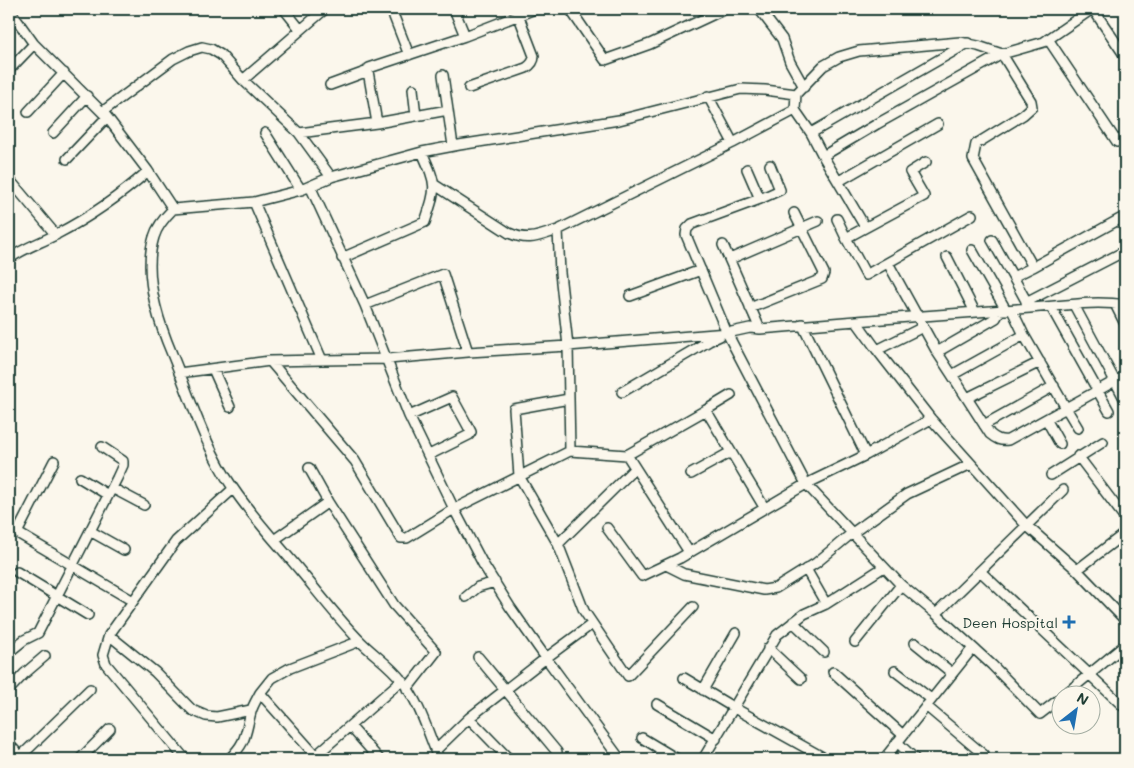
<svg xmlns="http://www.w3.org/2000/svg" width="1134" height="768" font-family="Mali,sans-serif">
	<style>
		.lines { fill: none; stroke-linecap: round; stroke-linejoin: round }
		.street-casing { stroke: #1f3d34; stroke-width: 12 }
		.street { stroke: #fbf7ec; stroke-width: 9 }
		.poi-dot { fill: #1f6fb2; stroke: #fbf7ec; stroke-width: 2 }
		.labels { text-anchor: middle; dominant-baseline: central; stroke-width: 4; stroke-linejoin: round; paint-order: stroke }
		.poi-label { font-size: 14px; fill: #1f3d34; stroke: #fbf7ec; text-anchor: end }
	</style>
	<rect width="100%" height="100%" fill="#fbf7ec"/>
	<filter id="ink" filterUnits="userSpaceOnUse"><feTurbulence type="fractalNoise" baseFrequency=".02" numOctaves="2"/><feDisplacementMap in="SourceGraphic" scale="10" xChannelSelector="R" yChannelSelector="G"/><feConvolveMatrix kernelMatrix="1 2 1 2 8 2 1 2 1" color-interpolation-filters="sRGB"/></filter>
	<g filter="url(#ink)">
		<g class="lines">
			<defs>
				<path id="street" d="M9,9l25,35 73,73 41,54 25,38c-8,8 -16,17 -19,28 -11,36 4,84 18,117 19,46 33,93 61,134 20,30 46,57 69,85 19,23 38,48 59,69 13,13 30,24 41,39 18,22 26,52 37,78
					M284,9l16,20
					M391,9l18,46
					M454,9l11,27
					M570,9l35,51 45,-16 75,-35
					M759,9l23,30 8,23 14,25
					M1093,9l32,47
					M1048,39l69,103 8,-6
					M9,70l25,-26
					M443,75l10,71
					M243,80l82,-71
					M330,85l38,-14
					M469,88l57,-20c5,-3 8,-6 8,-12l-18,-47
					M413,89l3,27
					M796,94l-1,16 16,23 12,23 54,-32 125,-70 29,47 1,6 -9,8 -47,29 -3,15 60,108 -20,10 17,31c31,-2 64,-8 95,-3
					M708,96l25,47
					M448,110l-71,13 -9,-52 1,-3 96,-32 70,-27
					M28,112l36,-39
					M102,112l71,-53 16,-8 13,-4 9,2 10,6 22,25 56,53 32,44
					M53,133l34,-37
					M265,133l36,57
					M299,133l78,-10
					M811,133l157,-90
					M823,156l42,71
					M67,159l40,-42
					M926,162l-16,10 14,24 -78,42 20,37 106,-60
					M770,165l10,25 -20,9 -68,25 -5,5 -1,6 41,98 79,151 95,101 35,29 127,-124
					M747,169l13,30
					M9,179l47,56
					M839,181l99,-57
					M435,185l74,48c20,9 29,3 49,-3l2,43 8,73 -100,6
					M310,186l55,119 44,111 45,93 116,-58
					M254,202l68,158 66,-1 80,-7 -25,-78 -78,31
					M173,209l81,-7 47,-12 30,-13 91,-25 37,-7 160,-25 122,-31 24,1 31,4 27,-28 16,-9 20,-6 101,-9 18,4 24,8 42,-12 48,-33
					M837,219l9,19
					M558,230l175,-87 62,-33
					M992,240l21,37
					M723,245l37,84
					M972,250l34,60
					M947,257l28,55
					M342,258l83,-36c12,-36 12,-36 -3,-70
					M9,259c14,-11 32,-16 48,-25 33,-17 64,-39 91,-63
					M730,259l88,-38
					M888,263l49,89 15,23 72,-40 -12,-25
					M1033,267l87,-48
					M630,296l71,-26
					M1026,302l99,-51
					M1115,304l10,20
					M1051,307l58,104
					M750,308l72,-29 2,-6 -30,-60
					M856,321l174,-13
					M802,324l64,131
					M1024,335l42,73 49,-27 -41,-76
					M877,350l46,-23
					M937,352l59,-34 4,-7
					M270,361l85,100 46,77h6l47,-29 29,55 27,43 36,51 46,-34
					M213,369l17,38
					M179,373l91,-12 52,-1
					M952,375l38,59c6,5 10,7 18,6l58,-32 12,20
					M1125,377l-10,4 10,19
					M622,392l87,-51 11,-5
					M967,398l73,-36
					M569,399l-55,10 5,67 39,68 26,67 44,65 65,-69
					M706,410l25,-15
					M409,416l43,-19 18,33 1,2 -2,3 -40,20
					M1046,419l14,25
					M984,425l70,-39
					M627,455l79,-45 58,97
					M1078,456l47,62
					M309,468l19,34 66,103 42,47 -29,37
					M691,474l40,-22
					M1051,475l52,-33
					M80,478l28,17
					M112,488l32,17
					M9,528l124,73
					M607,528l35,48 38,-18 126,-74 60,-29 65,-36
					M90,531l34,19
					M17,533l37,-72
					M274,540l54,-38
					M558,544l77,-76
					M689,552l-62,-97 -57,-4 -2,-105 159,-13 23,-5 10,1 96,-8 21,29 54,69 95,106 51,45 48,50
					M666,565l18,9 80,16 12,-2 40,-25 35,-29 56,-40 64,-30
					M806,569l20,35
					M1077,570l48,-37
					M980,571l145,137
					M17,572l71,43
					M466,597l12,-10 17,-5
					M936,614l56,51 48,49 22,-17
					M793,622l31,30
					M109,635l46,37 37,38 14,6 11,1 34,-7
					M855,642l46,-57
					M915,643l37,30
					M768,648l33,31
					M9,652l15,-12 14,-7 79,-155 6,-13v-4l-21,-14
					M478,657l79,95
					M895,671l36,28
					M833,672l70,63
					M684,678l52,31 90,50
					M9,690l15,-16 21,-18
					M703,690l33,-57
					M1063,696l62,-51
					M657,704l59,35
					M926,706l58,49
					M469,718l40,41
					M350,726l29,33
					M642,738l35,21
					M897,742l18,17
					M9,744l14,15
					M435,751l34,-33 77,-60 74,101
					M316,756l-56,-63 12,-15 18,-10 70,-27
					M18,759l72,-70
					M80,759l30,-30
					M185,759l-79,-95 -3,-9 6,-20 67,-94 57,-52
					M229,759c18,-17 16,-25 22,-47 2,-7 6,-13 9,-19
					M312,759l90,-79
					M656,759l6,-9
					M703,759l74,-124 27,-21 22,-10 58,-37
					M884,759l88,-110"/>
			</defs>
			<use href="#street" class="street-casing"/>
			<use href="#street" class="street"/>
		</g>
	</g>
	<path class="poi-dot" d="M1066.5 614.5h5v5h5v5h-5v5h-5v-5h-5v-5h5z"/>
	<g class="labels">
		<g class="poi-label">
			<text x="1058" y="622">Deen Hospital</text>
		</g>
	</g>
	<rect width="1134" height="768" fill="none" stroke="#fbf7ec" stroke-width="30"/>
	<rect x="15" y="15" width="1104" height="738" fill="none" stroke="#1f3d34" stroke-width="2" filter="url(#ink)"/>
	<g transform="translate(1076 710) rotate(31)"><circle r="24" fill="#fbf7ec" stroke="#a3ada2"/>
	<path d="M0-4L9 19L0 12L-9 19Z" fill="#1f6fb2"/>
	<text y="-8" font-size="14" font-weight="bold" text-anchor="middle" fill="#1f3d34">N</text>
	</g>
</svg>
